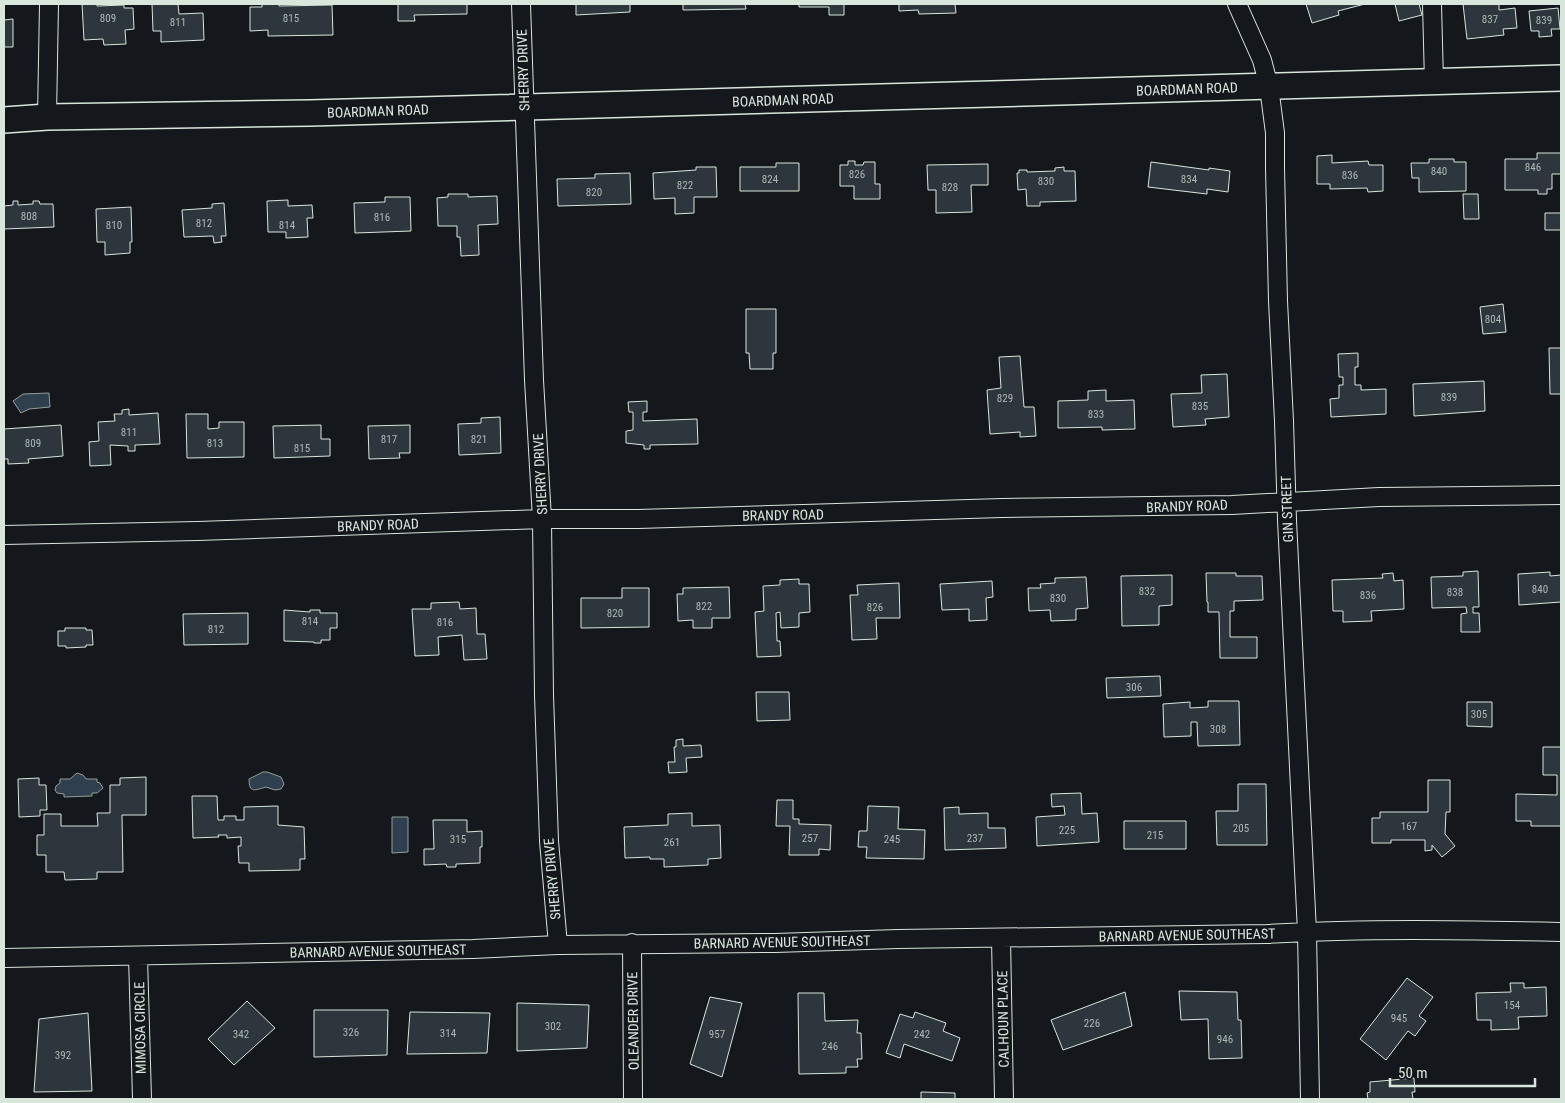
<svg xmlns="http://www.w3.org/2000/svg" width="1565" height="1103" font-family="'Roboto Condensed',sans-serif">
	<style>
		.water { fill: #2f3f4d; stroke: #939e99 }
		.building { fill: #2c363c; stroke: #d8e6dc }
		.lines { fill: none; stroke-linecap: round; stroke-linejoin: round }
		.street-casing { stroke: #d8e6dc; stroke-width: 20 }
		.secondary-casing { stroke: #d8e6dc; stroke-width: 28 }
		.street { stroke: #14181c; stroke-width: 18 }
		.secondary { stroke: #14181c; stroke-width: 25 }
		.labels { text-anchor: middle; dominant-baseline: central; stroke-width: 4; stroke-linejoin: round; paint-order: stroke }
		.number-label { font-size: 11px; fill: #adbab4 }
		.street-label { font-size: 14px; fill: #d8e6dc; stroke: #14181c }
	</style>
	<rect width="100%" height="100%" fill="#14181c"/>
	<path class="water" d="M49,393l1,14 -21,2 -8,4 -8,-12 10,-7z
		M263,772h4l14,5 3,7 -3,5 -6,1 -9,-3c-11,3 -17,7 -17,-8z
		M77,773l6,2 3,4h11v3l3,1 3,5 -6,5h-5v3l-28,1v-3l-7,-1 -2,-3 1,-4 4,-3v-4h10z
		M392,817h16v35l-16,1z"/>
	<path class="building" d="M82,4h15v2l27,-1v3h9l1,21 -9,1 1,14 -22,1 -1,-6 -19,1z
		M152,4h26l1,10 24,-1 1,27 -43,2v-11h-8z
		M262,4h17v2l53,-1 1,30 -65,1v-6l-18,1v-24h12z
		M398,4h69v10l-53,1 1,6h-17z
		M576,4h54v8l-54,3z
		M683,4h62l1,5 -63,1z
		M799,4h45v11h-15v-8h-30z
		M899,4h56l1,9 -37,1 -1,-4 -19,1z
		M1306,4h59l-27,7 1,4 -27,8z
		M1395,4h24l3,11 -23,6z
		M1463,4h36v6l16,-2 2,20 -14,1 1,6 -37,4z
		M1558,8l2,21h-9l1,7 -13,1v-6h-8l-2,-20z
		M13,19v28h-9v-27z
		M1537,153h24v21h-9v15h-5v5h-9v-4h-33v-31h32z
		M1332,155v8l36,-2 1,4h14v26l-15,1 -1,-4 -37,1v-5h-13v-28z
		M1429,159h25v3h12v29l-47,1v-14h-7l-1,-15h18z
		M848,161h7v4h8l1,-3h11v22h5v15h-26v-13h-14v-21h8z
		M1151,162l58,8v-2l21,3 -2,21 -21,-3v5l-59,-7z
		M776,163h23v28h-59v-24h36z
		M988,164v21h-17l1,27 -36,1v-23h-8l-1,-25z
		M696,167h20l1,30h-23v16l-19,1v-16l-21,1 -1,-26 43,-3z
		M1064,167v4h11l1,30 -36,1v4h-13l-1,-17 -8,1 -1,-17h2v-3h8v2l28,-1v-3z
		M630,173l1,31 -73,2 -1,-27 38,-1v-4z
		M448,194h20v3l29,-1 1,28 -20,1 1,30 -18,1 -1,-19h-3v-11h-19l-1,-28 11,-1z
		M1463,194h15l1,25h-15z
		M385,197h25l1,34 -56,2 -1,-30 31,-1z
		M288,200v6l24,-1 1,13h-6l1,19 -22,1v-6h-18l-1,-31z
		M13,201h5v4l15,-1v-3h6l1,3h13l1,23 -50,2v-23l9,-1z
		M224,203l2,33h-5l1,6 -8,1 -1,-7 -29,1 -2,-27 30,-2v-4z
		M131,207l1,35h-2v11l-25,2v-13h-8l-1,-33z
		M1545,213h16v17h-16z
		M1503,304l3,28 -23,2 -3,-27z
		M746,309h30v44h-3v16h-23l-1,-16h-3z
		M1549,348h12v46h-11z
		M1358,353v14h-3v18h6v5l25,-1v25l-55,3 -1,-18 9,-1v-13h4v-8h-4l-1,-23z
		M1020,356l4,51h10l2,29 -16,1v-5l-30,2 -3,-44 14,-2 -2,-31z
		M1227,374l2,43 -24,2 1,6 -33,2 -2,-33 31,-1 -1,-18z
		M1484,381l1,30 -71,5 -1,-32z
		M1106,390v11l28,-1 1,29 -33,1v-3l-44,1v-27l30,-1v-9z
		M647,401v11h-4v9l54,-2 1,25 -48,1v4h-6v-4l-18,-2v-12l7,-1v-18h-4l-1,-10z
		M129,409v6l29,-2 2,31 -25,1v6h-7v-5l-18,-1 1,20 -21,1 -1,-24 10,-1 -1,-19 17,-1 -1,-7h8v-4z
		M186,414h22v15l11,-1v-6h25v35l-57,1z
		M500,417l1,36 -42,2 -1,-31 23,-1v-5z
		M61,425l2,31 -35,3 1,4 -21,1v-5h-4v-30z
		M321,425v14h9v17l-56,2 -1,-32z
		M410,425v28h-11l1,5 -31,1 -1,-33z
		M1478,571l1,36h-6v6h6l1,19h-19v-18l6,-1 -1,-6 -34,1 -1,-31 32,-1v-4z
		M1550,572v4l11,-1v27l-42,3 -1,-31z
		M1206,573h30v3h26l1,24 -29,1v10h-4v26h27v21h-37l-1,-46h-11v-10h-1z
		M1393,573l1,8 9,-1 1,29 -33,2 1,10 -29,1v-11h-10l-1,-31 51,-2 -1,-4z
		M1172,575v30l-13,1v19l-37,1 -1,-50z
		M1086,577l2,31 -12,1v11l-25,1 -1,-11 -21,1 -1,-23h13l-1,-4 15,-1v-5z
		M799,579v5h10l1,28 -11,1v14l-18,1 -1,-16 -4,1 1,28h3l1,15 -24,1 -2,-45 9,-1 -1,-25 17,-1v-5z
		M992,581l1,16 -7,1 1,22 -18,1v-12l-27,1 -2,-26z
		M899,583l1,35h-24l1,21 -25,1 -2,-45h8l-1,-10z
		M729,587l1,31h-18v10h-19v-8l-15,1 -1,-27h6v-6z
		M622,588h27v39l-68,1v-30h41z
		M459,602l1,7 16,-1 1,26h8l2,25 -23,1 -2,-25 -24,2 1,18 -24,1 -3,-47h19v-6z
		M284,610l26,2v-2h10v3h17v15h-7v12h-9v3h-7v-1l-30,-1z
		M248,613v31l-64,1 -1,-31z
		M65,628h21v2h6l1,15h-7v2l-20,1v-2h-8v-15h7z
		M1160,676l1,20 -54,2 -1,-20z
		M756,692h33l1,28 -33,1z
		M1208,701h31l1,44 -42,1 -1,-24h-6v14l-27,1 -1,-33 27,-2v6l18,-1z
		M1467,702h25v25l-25,-1z
		M683,739v7l18,-1 1,12 -16,1 1,14 -18,1 -1,-11h7l-1,-15h2v-7z
		M1543,747h18v79h-30v-5h-15v-27l41,1v-20h-14z
		M146,777v38h-24l1,57h-26v7l-32,1 -1,-8h-18v-17h-9v-20h7v-21h17v12h37l-1,-13h13v-28h10v-7z
		M39,778v7h7l1,25h-7v6l-21,1 -1,-38z
		M1428,780h22v32h-4l-1,22 10,12 -13,11 -10,-12v5l-7,1v-11h-34v3h-19v-25h8v-6h48z
		M1238,784h28l1,61h-50l-1,-34h22z
		M1081,793l1,21 15,-1 2,29 -62,4 -1,-29 29,-2 -1,-9 -12,1 -1,-13z
		M192,796h25l1,24h6v-4h12v4h8v-13l34,-1v19l26,2 1,32h-5v11l-51,1v-8h-10l-1,-17h3v-9l-14,1v-3h-9l1,2 -26,1z
		M777,800h16v19h6v5l32,1 -1,25 -11,-1v6h-30l1,-29h-14z
		M868,806l31,1 -1,22 27,1 -1,29 -58,-1 1,-11h-9l1,-16h8z
		M959,807v7l29,-1v15h17l1,20 -61,2 -1,-42z
		M692,813v13l28,-1 1,33 -13,1v6l-44,2v-8h-14v-2l-25,1 -1,-31 44,-2v-11z
		M433,820h34v12l15,-1v16h-2v16l-24,1v3h-9l-1,-3 -22,1v-16h10z
		M1124,821h62v28h-62z
		M1407,978l26,19 -14,19 7,5 -11,15 -7,-5 -22,29 -26,-21z
		M1510,983h14v5l22,-1 1,29 -29,1 1,12 -28,1v-10h-14l-1,-27 35,-1z
		M1179,991l58,1 1,28h3l1,38 -33,1 -1,-40 -27,1z
		M1125,992l7,34 -69,24 -12,-30z
		M798,993h26l1,28 33,-1 -1,13h4l1,26h-5l1,8h-12v6l-47,1z
		M710,997l32,6 -20,74 -32,-13z
		M247,1001l28,27 -41,37 -26,-26z
		M517,1003l72,2 -2,43 -70,3z
		M314,1010h74l-1,45 -73,2z
		M410,1012l80,1 -3,40 -80,1z
		M915,1012l31,11 -3,8 17,7 -8,23 -48,-17 -4,14 -14,-5 14,-39 13,4z
		M88,1013l4,78 -58,1 5,-73z
		M1414,1078l1,14h-3l1,7h-45l-1,-6 3,-1v-10z
		M921,1092l34,1v6h-34z"/>
	<g class="lines">
		<defs>
			<path id="street" d="M521,4l13,376 8,139 2,176 5,146 9,104
				M1237,4l25,56 7,27 6,46v35l3,133 6,120 3,99 20,412 3,167
				M1432,4l2,78
				M47,117l2,-113
				M4,535l194,-4 344,-12h96l364,-11 230,-3 147,-8 182,-2
				M1001,938l3,161
				M632,943l1,156
				M138,956l4,143
				M4,958l469,-9 85,-4 217,-2 123,-4 369,-5c98,-6 196,-4 294,-2"/>
			<path id="secondary" d="M4,120l43,-3 263,-4 1251,-35"/>
		</defs>
		<use href="#street" class="street-casing"/>
		<use href="#secondary" class="secondary-casing"/>
		<use href="#street" class="street"/>
		<use href="#secondary" class="secondary"/>
	</g>
	<g class="labels">
		<g class="number-label">
			<text x="108" y="18">809</text>
			<text x="291" y="18">815</text>
			<text x="1490" y="19">837</text>
			<text x="1544" y="20">839</text>
			<text x="178" y="22">811</text>
			<text x="1533" y="167">846</text>
			<text x="1439" y="171">840</text>
			<text x="857" y="174">826</text>
			<text x="1350" y="175">836</text>
			<text x="770" y="179">824</text>
			<text x="1189" y="179">834</text>
			<text x="1046" y="181">830</text>
			<text x="685" y="185">822</text>
			<text x="950" y="187">828</text>
			<text x="594" y="192">820</text>
			<text x="29" y="216">808</text>
			<text x="382" y="217">816</text>
			<text x="204" y="223">812</text>
			<text x="114" y="225">810</text>
			<text x="287" y="225">814</text>
			<text x="1493" y="319">804</text>
			<text x="1449" y="397">839</text>
			<text x="1005" y="398">829</text>
			<text x="1200" y="406">835</text>
			<text x="1096" y="414">833</text>
			<text x="129" y="432">811</text>
			<text x="389" y="439">817</text>
			<text x="479" y="439">821</text>
			<text x="33" y="443">809</text>
			<text x="215" y="443">813</text>
			<text x="302" y="448">815</text>
			<text x="1540" y="589">840</text>
			<text x="1147" y="591">832</text>
			<text x="1455" y="592">838</text>
			<text x="1368" y="595">836</text>
			<text x="1058" y="598">830</text>
			<text x="704" y="606">822</text>
			<text x="875" y="607">826</text>
			<text x="615" y="613">820</text>
			<text x="310" y="621">814</text>
			<text x="445" y="622">816</text>
			<text x="216" y="629">812</text>
			<text x="1134" y="687">306</text>
			<text x="1479" y="714">305</text>
			<text x="1218" y="729">308</text>
			<text x="1409" y="826">167</text>
			<text x="1241" y="828">205</text>
			<text x="1067" y="830">225</text>
			<text x="1155" y="835">215</text>
			<text x="810" y="838">257</text>
			<text x="975" y="838">237</text>
			<text x="458" y="839">315</text>
			<text x="892" y="839">245</text>
			<text x="672" y="842">261</text>
			<text x="1512" y="1005">154</text>
			<text x="1399" y="1018">945</text>
			<text x="1092" y="1023">226</text>
			<text x="553" y="1026">302</text>
			<text x="351" y="1032">326</text>
			<text x="448" y="1033">314</text>
			<text x="241" y="1034">342</text>
			<text x="717" y="1034">957</text>
			<text x="922" y="1034">242</text>
			<text x="1225" y="1039">946</text>
			<text x="830" y="1046">246</text>
			<text x="63" y="1055">392</text>
		</g>
		<g class="street-label">
			<text transform="translate(523 70) rotate(-92)">SHERRY DRIVE</text>
			<text transform="translate(1187 89) rotate(-2)">BOARDMAN ROAD</text>
			<text transform="translate(783 100) rotate(-2)">BOARDMAN ROAD</text>
			<text transform="translate(378 111) rotate(-2)">BOARDMAN ROAD</text>
			<text transform="translate(540 474) rotate(-93)">SHERRY DRIVE</text>
			<text transform="translate(1187 506) rotate(-2)">BRANDY ROAD</text>
			<text transform="translate(1287 509) rotate(-92)">GIN STREET</text>
			<text transform="translate(783 515) rotate(-1)">BRANDY ROAD</text>
			<text transform="translate(378 525) rotate(-2)">BRANDY ROAD</text>
			<text transform="translate(552 879) rotate(-95)">SHERRY DRIVE</text>
			<text transform="translate(1187 935) rotate(-1)">BARNARD AVENUE SOUTHEAST</text>
			<text transform="translate(782 942) rotate(-1)">BARNARD AVENUE SOUTHEAST</text>
			<text transform="translate(378 951) rotate(-1)">BARNARD AVENUE SOUTHEAST</text>
			<text transform="translate(1003 1019) rotate(-91)">CALHOUN PLACE</text>
			<text transform="translate(633 1021) rotate(-91)">OLEANDER DRIVE</text>
			<text transform="translate(140 1028) rotate(-91)">MIMOSA CIRCLE</text>
		</g>
	</g>
	<rect width="1565" height="1103" fill="none" stroke="#d8e6dc" stroke-width="10"/>
	<path d="M1390 1078v8h145v-8" fill="none" stroke="#d8e6dc" stroke-width="2.5"/>
	<text x="1398" y="1078" font-size="15" fill="#d8e6dc" stroke="#14181c" stroke-width="4" paint-order="stroke">50 m</text>
</svg>
